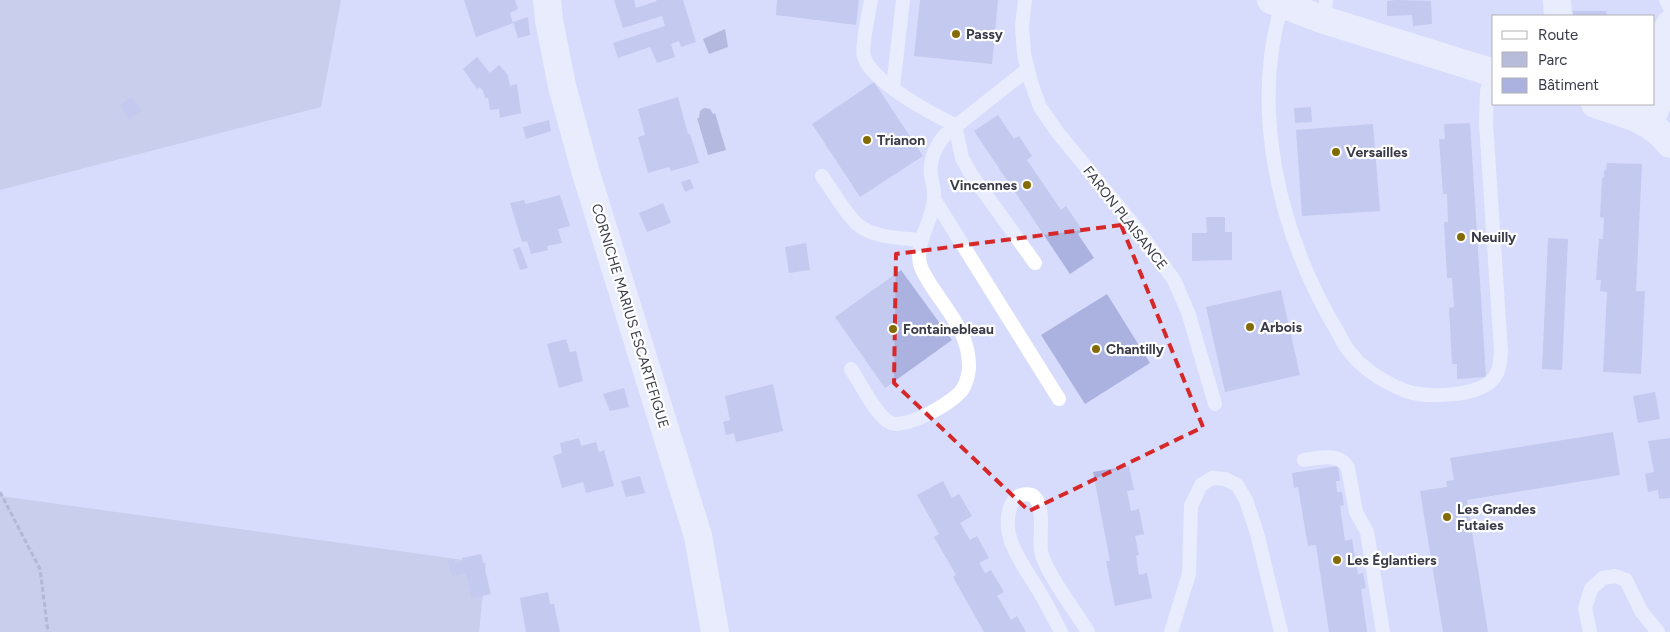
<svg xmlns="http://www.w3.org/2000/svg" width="1670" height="632" font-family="Figtree,sans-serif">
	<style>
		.green { fill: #b7bcda }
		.water { fill: #8a90bc }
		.building { fill: #abb2e0 }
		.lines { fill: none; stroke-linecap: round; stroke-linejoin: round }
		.path { stroke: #8a8da4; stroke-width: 3; stroke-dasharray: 5 2.5; stroke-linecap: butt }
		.lane { stroke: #fff; stroke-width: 14 }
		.street { stroke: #fff; stroke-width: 28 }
		.secondary { stroke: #fff; stroke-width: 28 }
		.marked { fill: none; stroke: #d62828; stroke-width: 4; stroke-dasharray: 10 6; stroke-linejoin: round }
		.poi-dot { fill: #836b05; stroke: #fff; stroke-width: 2 }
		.labels { text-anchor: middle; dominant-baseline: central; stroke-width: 4.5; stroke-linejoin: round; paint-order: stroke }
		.poi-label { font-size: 14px; font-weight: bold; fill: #393b48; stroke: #fff; text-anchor: start }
		.street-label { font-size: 14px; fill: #393b48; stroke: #fff }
	</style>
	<rect width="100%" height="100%" fill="#d7dcfc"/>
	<path class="green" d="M0,0h341l-20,107 -321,83z
		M0,496l486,67 -7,69h-479z"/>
	<path class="water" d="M725,29l3,18 -19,7 -6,-15z
		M704,108l6,1 3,5 2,-1 11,37 -18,5 -11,-37h2l1,-7z"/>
	<path class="building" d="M464,0h51l3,9 -8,4 3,10 -37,14z
		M614,0h20l2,8 21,-7 -1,-1h27l13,42 -15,5 -2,-6 -8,3 4,13 -18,6 -7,-16 -32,11 -5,-15 52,-17 -3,-10 -39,12z
		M777,0h82l-3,25 -80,-10z
		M920,0h78l-6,64 -78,-8z
		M1396,0l35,1 1,23 -19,2 -1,-11 -25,1v-15z
		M1573,11h33l1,5h-34z
		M528,17l2,18 -12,3 -5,-16z
		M477,57l13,16 9,-8 9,10 2,11 7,-2 4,29 -21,5 -1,-9 -9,1 -2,-12h-3l-2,-7 -3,-4 -3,2 -14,-20z
		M874,82l49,74 -63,41 -48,-73z
		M131,97l11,13 -13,9 -9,-14z
		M678,97l10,37h2l9,29 -28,8 -2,-4 -21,6 -10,-36 7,-2 -7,-26z
		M1311,107l1,15 -17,1 -1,-15z
		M998,115l16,24 5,-3 13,20 -5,4 34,50 5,-4 17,25 -5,3 16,24 -24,16 -96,-143z
		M549,120l2,11 -25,8 -3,-12z
		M1470,123l16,254 -29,2v-15h-5l-3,-56 5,-1 -2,-29h-5l-3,-56h4l-1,-28h-4l-4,-55h6l-1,-15z
		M1373,124l7,87 -78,5 -6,-86z
		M1607,163l35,1 -6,127h9l-4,83 -38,-2 4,-80 -7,-1 1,-11h-5l3,-41h4l1,-21 -4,-1 2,-39h2v-7l2,-1z
		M690,179l4,9 -9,4 -4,-10z
		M560,195l10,31 -12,3 4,14 -15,3 1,4 -17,4 -4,-13 -5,1 -12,-39 14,-3 2,4z
		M663,203l8,20 -24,9 -8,-19z
		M1206,217h19v15h7v28l-40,1v-28h15z
		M1548,238l20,1 -6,131 -20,-1z
		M806,243l4,27 -21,3 -4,-26z
		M520,247l8,21 -8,2 -7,-21z
		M901,270l51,70 -67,48 -50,-71z
		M1281,290l19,85 -75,17 -19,-85z
		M1107,294l43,69 -65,41 -44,-69z
		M566,339l4,13 6,-1 7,30 -24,7 -12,-44z
		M773,384l10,47 -47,11 -2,-9 -8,2 -3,-13 7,-2 -5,-24z
		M624,388l5,19 -19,4 -7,-17z
		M1655,392l5,27 -22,4 -5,-27z
		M1613,432l7,43 -153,25 21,132h-45l-23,-141 27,-4 -1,-6 8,-1 -4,-22z
		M579,438l2,8 15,-4 3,10 5,-2 10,36 -28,7 -3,-11 -21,6 -9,-32 9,-3 -2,-10z
		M1670,438v60l-11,1 -1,-9 -10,2 -3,-18 9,-2 -6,-31z
		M1129,466l5,24 -7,1 4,20 8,-2 5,25 -9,2 4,19 -3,1 3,19 8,-2 5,25 -37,8 -9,-45h4l-17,-89z
		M1338,466l2,15h-4l1,11h5l2,13 -4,1 5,35 7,-2 6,35 5,-1 3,15 -5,1 6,43h-38l-13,-87 -8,1 -10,-59 -4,1 -2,-15z
		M640,476l5,17 -19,4 -5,-16z
		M943,481l9,17 7,-4 13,22 -12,7 10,17 7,-4 12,22 -10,5 6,10 6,-3 13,22 -7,4 4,6 10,18 6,-4 9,16h-42l-31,-55 3,-2 -22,-38 5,-3 -22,-39z
		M481,554l10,40 -19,4 -6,-25 -14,3 -4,-15 7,-2v5l8,-2 -1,-4z
		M548,592l2,12h4l6,28h-34l-6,-34z"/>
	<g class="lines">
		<path class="path" d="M0,492l40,77 8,63"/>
		<path class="lane" d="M871,0c-2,13 -10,46 -7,57 8,25 68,57 91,68l7,33 9,16 64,89
			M1025,0l-3,26 2,28 7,28 9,25 18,26 80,97 36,50 14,32 27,92
			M1666,0l4,8
			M1282,4c-32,106 -3,226 51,320 5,7 8,16 13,23 14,20 37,35 60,44 21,7 72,6 87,-12 7,-7 7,-18 8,-28l-15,-228 1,-32 5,-19
			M1324,20l2,-20
			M893,87l10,-87
			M822,176c10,14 23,37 35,48 16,14 44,14 64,16
			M934,199l125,200
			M851,369c8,12 27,50 40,54 16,6 61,-20 71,-33 4,-6 6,-13 7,-21 1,-34 -19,-55 -37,-82 -4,-7 -10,-15 -12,-23 -5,-23 13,-43 14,-66 1,-8 -2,-15 -3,-23 -2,-15 5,-30 15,-41l82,-65
			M1304,460c14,-2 36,-8 44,8l8,44 11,20 16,100
			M1061,632c-7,-14 -14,-27 -22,-41 -15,-25 -42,-57 -27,-88 4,-8 12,-10 20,-8 14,9 7,40 9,56 3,19 35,61 47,81
			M1171,632l18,-58 2,-68 10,-21 11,-7 13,1 12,6 9,15 11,33 24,99
			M1590,632l-5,-24 6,-19 12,-11 12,-2 11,4 15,31 17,21"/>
		<path class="street" d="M1557,0l1,16
			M1649,124c5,-12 11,-24 13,-38 3,-21 -1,-42 8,-62"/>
		<path class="secondary" d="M547,0l2,20 13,66 23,84 113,366 17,96
			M1271,0l53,20 170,53
			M1595,104c27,9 57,15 75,40"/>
	</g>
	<path d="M0 0H1670V632H0ZM1121,225l82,202 -174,84 -135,-128 2,-129z" fill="#d7dcfc" fill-opacity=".55" fill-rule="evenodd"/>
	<path class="marked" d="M1121,225l82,202 -174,84 -135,-128 2,-129z"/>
	<g class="poi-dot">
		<circle cx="956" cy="34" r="5"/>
		<circle cx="867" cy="140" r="5"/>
		<circle cx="1336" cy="152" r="5"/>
		<circle cx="1027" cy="185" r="5"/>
		<circle cx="1461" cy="237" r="5"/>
		<circle cx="1250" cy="327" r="5"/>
		<circle cx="893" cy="329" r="5"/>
		<circle cx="1096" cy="349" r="5"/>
		<circle cx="1447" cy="517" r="5"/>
		<circle cx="1337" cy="560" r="5"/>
	</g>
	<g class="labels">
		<g class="poi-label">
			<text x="966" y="34">Passy</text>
			<text x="877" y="140">Trianon</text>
			<text x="1346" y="152">Versailles</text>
			<text x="1017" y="185" text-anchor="end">Vincennes</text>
			<text x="1471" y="237">Neuilly</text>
			<text x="1260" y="327">Arbois</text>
			<text x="903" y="329">Fontainebleau</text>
			<text x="1106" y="349">Chantilly</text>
			<text x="1457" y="509">Les Grandes<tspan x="1457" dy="16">Futaies</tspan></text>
			<text x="1347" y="560">Les Églantiers</text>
		</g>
		<g class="street-label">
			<text transform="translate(1125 218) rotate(52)">FARON PLAISANCE</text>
			<text transform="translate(630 316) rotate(73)">CORNICHE MARIUS ESCARTEFIGUE</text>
		</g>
	</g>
	<rect x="1492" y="15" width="162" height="90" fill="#ffffff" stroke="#b0b1b6"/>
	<rect x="1502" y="31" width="25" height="8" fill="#ffffff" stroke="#b0b1b6"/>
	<text x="1538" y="40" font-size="15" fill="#393b48">Route</text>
	<rect x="1502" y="52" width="25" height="15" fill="#b7bcda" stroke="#b0b1b6"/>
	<text x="1538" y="65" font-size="15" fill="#393b48">Parc</text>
	<rect x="1502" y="78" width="25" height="15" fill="#abb2e0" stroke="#b0b1b6"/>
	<text x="1538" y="90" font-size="15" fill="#393b48">Bâtiment</text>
</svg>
